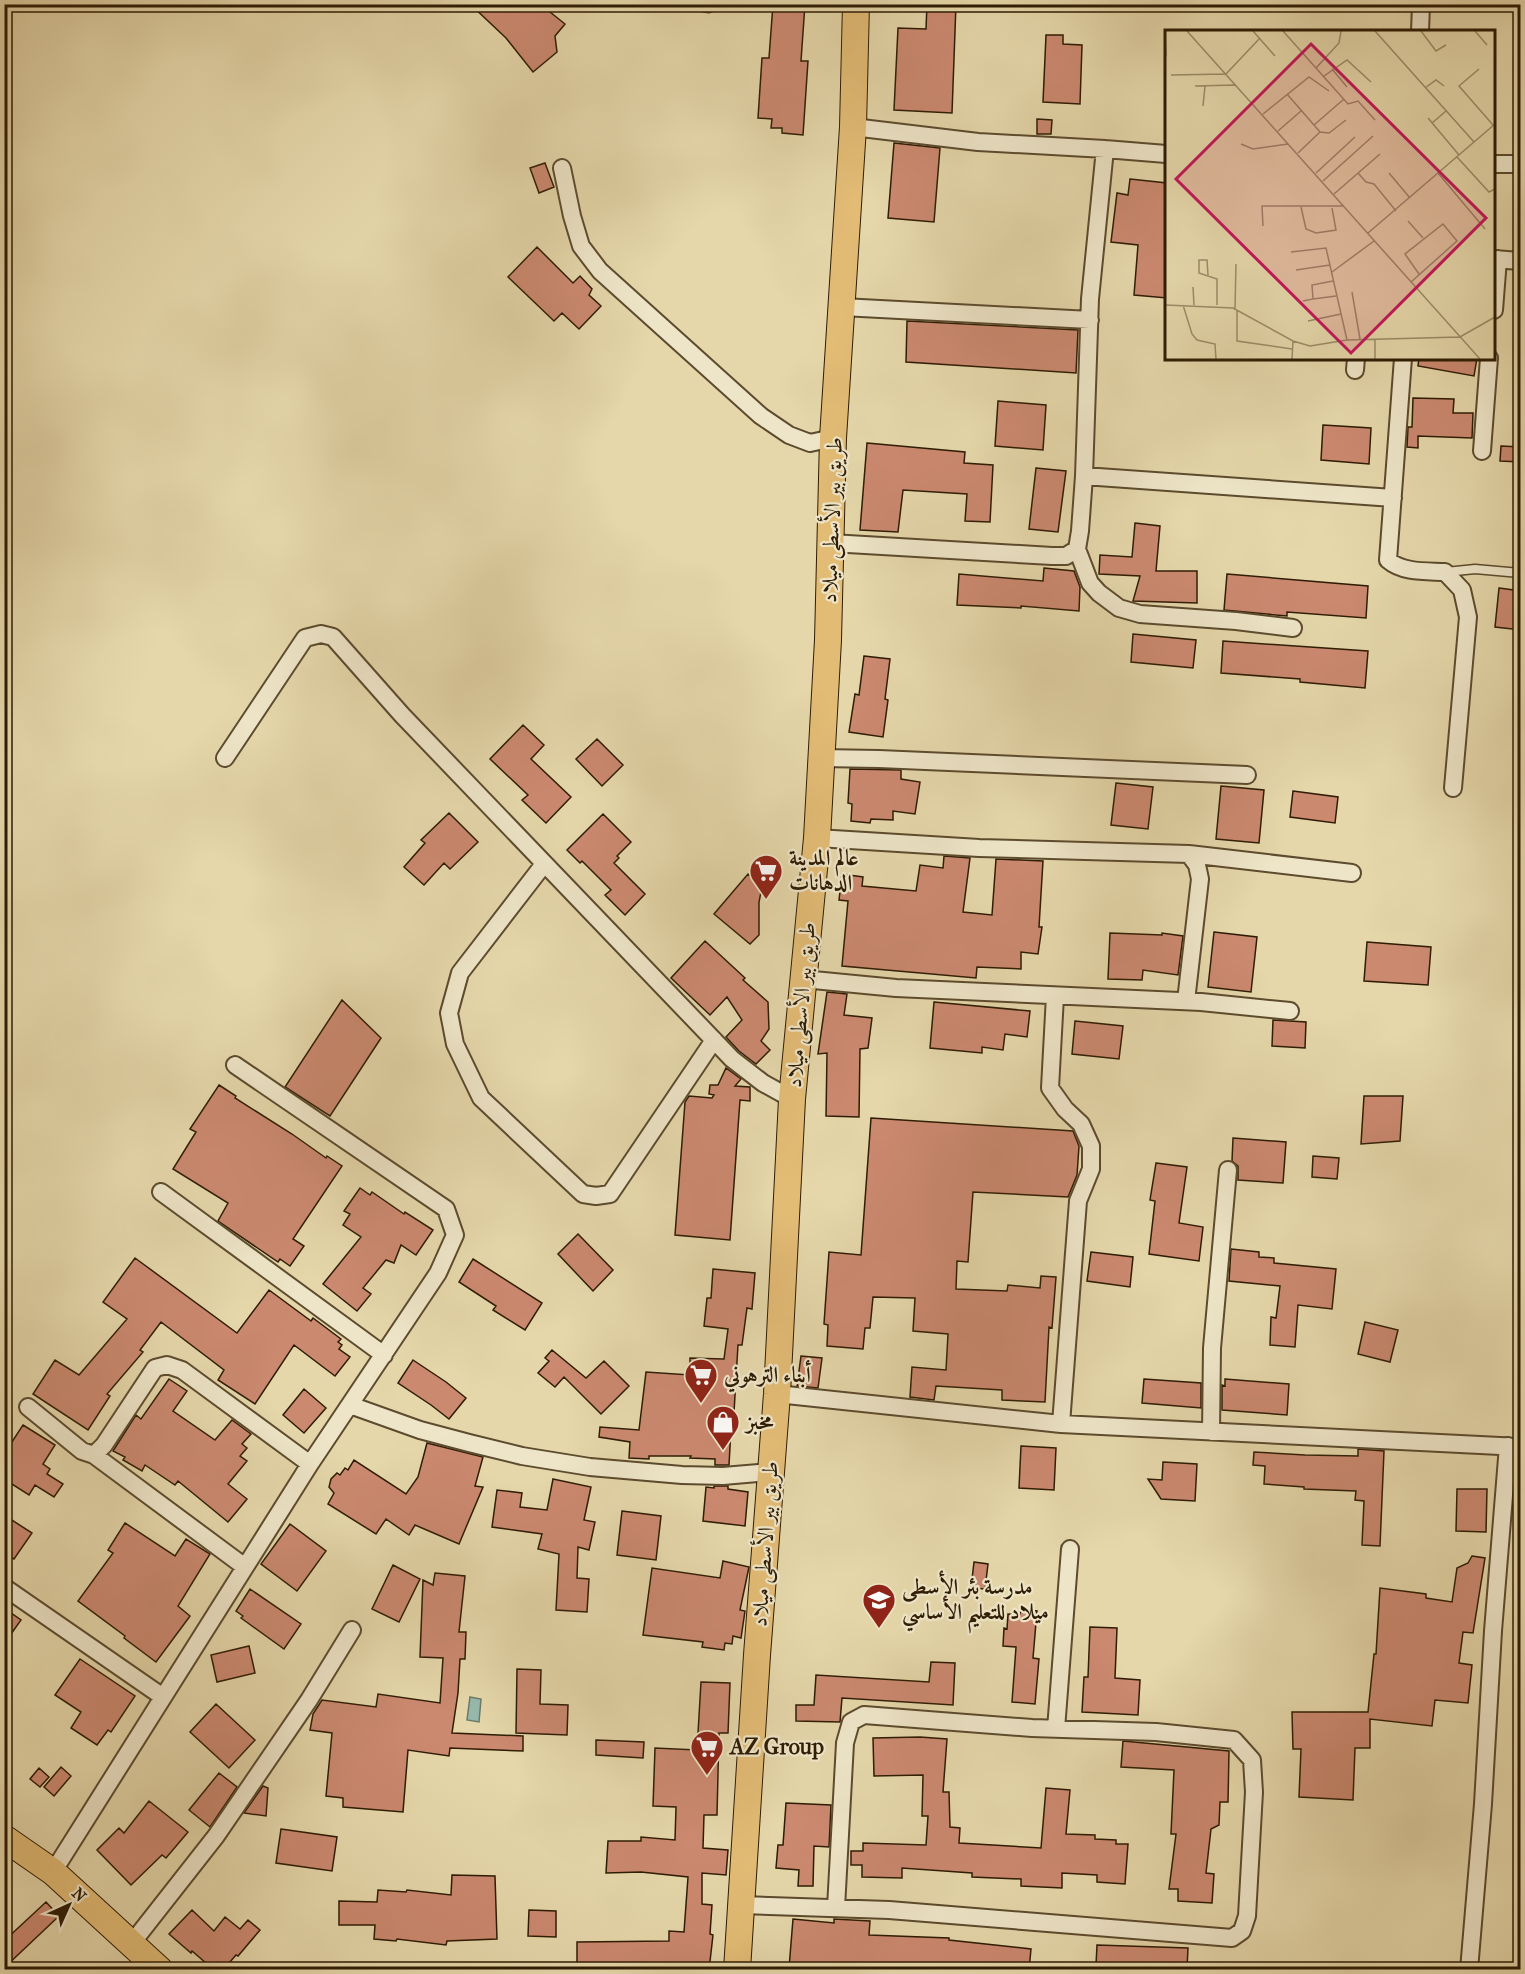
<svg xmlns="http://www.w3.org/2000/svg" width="1525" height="1974" font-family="'IM FELL French Canon',Amiri,serif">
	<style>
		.water { fill: #96b9ad; stroke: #6c7a69; stroke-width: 1.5 }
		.building { fill: #cb8970; stroke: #2e1c04; stroke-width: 1.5 }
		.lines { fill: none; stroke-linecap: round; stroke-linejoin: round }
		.service-casing { stroke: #5c4b2e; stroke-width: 11 }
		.minor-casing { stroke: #5c4b2e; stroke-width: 20 }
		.primary-casing { stroke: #2e1c04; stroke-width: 28 }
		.service { stroke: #eee5c8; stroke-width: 8 }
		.minor { stroke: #eee5c8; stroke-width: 16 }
		.primary { stroke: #e2bc75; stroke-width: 26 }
		.labels { text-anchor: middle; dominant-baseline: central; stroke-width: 4.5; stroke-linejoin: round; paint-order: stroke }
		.street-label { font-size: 22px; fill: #2e1c04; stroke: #eee5c8 }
		.poi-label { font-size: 22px; font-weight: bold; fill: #2e1c04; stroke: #eee5c8; text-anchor: start }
		.inset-road { fill: none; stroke: #9c8c68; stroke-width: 1.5 }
		.view { fill: #c2185b; fill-opacity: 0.15; stroke: #c2185b; stroke-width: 3 }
		.inset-edge { fill: none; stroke: #2e1c04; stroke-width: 3 }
	</style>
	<rect width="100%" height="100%" fill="#e5d7aa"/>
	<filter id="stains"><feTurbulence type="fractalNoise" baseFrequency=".00333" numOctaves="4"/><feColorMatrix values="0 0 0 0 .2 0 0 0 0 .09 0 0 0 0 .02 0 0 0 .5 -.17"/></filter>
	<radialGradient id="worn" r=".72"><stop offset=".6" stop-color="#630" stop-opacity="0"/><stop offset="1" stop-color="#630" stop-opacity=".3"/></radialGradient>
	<path class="water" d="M470,1697l11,2 -2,23 -12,-2z"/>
	<path class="building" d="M470,4h70l25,20 -10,12 2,16 -24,20 -27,-34z
		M773,4h32l-4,57h7l-5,74 -21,-2v-5h-11l1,-9 -14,-1 4,-60h7z
		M927,4h29l-4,109 -58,-3 4,-82 28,1z
		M1046,35h17v9l19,1 -2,59 -37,-2z
		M1037,119l15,1 -1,14h-14z
		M894,143l46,5 -6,74 -46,-4z
		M545,163l9,24 -15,6 -9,-25z
		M1130,179l37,4v115l-33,-3 4,-50 -27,-3 6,-49 11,2z
		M537,247l36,36 7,-7 12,13 -3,6 12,11 -22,23 -17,-16 -8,8 -46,-44z
		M907,321l171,9 -2,43 -170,-11z
		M1419,358h58l-3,18 -56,-10z
		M1413,398l41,1 -1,14h20l-1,25 -54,-2v12l-11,-1 1,-20h4z
		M998,401l48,4 -3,45 -48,-4z
		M1323,425l48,3 -2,36 -48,-4z
		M867,443l98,9 -1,11 29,2 -3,57 -25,-1 2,-27 -64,-4 -5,42 -38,-2z
		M1501,446l20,1v15l-21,-1z
		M1036,468l30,3 -8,61 -29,-3z
		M1135,523l25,3 -4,45h41v32l-64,-2 7,-25 -41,-2 1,-19 32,2z
		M1044,568l30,3 6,16 -1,24 -58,-5v2l-64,-3 2,-31 84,7z
		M1227,574l141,12 -2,32 -79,-6v4l-63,-6z
		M1499,588l22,3v39l-26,-3z
		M1133,634l63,6 -3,28 -62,-6z
		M1223,641l145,10 -3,37 -65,-6v-3l-79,-6z
		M864,656l26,3 -5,40 3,1 -5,37 -34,-5 6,-38 4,1z
		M523,725l21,20 -13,14 40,38 -25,26 -24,-23 6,-5 -38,-36z
		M597,739l26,26 -21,21 -26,-27z
		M850,769l51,1v9l19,3 -5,32 -22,-3v9l-22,-1 -1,4 -19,-2 1,-17 -4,-1z
		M1116,783l37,4 -5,42 -37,-4z
		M1221,786l43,4 -5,53 -43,-4z
		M1293,791l45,6 -3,26 -45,-6z
		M449,813l29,29 -28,27 -6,-6 -20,22 -20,-18 21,-24 -4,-3z
		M603,814l28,28 -14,14 2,2 -5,5 31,31 -20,21 -20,-20 6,-5 -29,-29 -2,2 -13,-13z
		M944,856l26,2 -7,54 29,3 4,-56 47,2 -4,66h3l-4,27 -17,-2v17l-44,-2 -1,11 -134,-12 6,-65 -9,-1 3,-26 21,3 -1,9 54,5 4,-26 23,3z
		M748,874l14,13 -3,15v33l-9,9 -36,-30z
		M1214,932l43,5 -6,55 -43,-5z
		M1110,933l52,2v-2l21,3 -5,39 -35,-5 -1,10 -34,-1z
		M705,941l40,37 -2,2 25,22 1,27 -8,12 9,9 -14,14 -17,-13 -13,-14 16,-17 -15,-23 -17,18 -39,-37z
		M1367,942l64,5 -3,38 -64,-4z
		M827,992l20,2 -3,21 28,3 -4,30 -8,1 -1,68 -33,-1 1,-63 -9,1z
		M342,1000l39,38 -51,78 -45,-29z
		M934,1002l96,9 -3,26 -22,-3 -2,16 -21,-3v6l-52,-5z
		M1273,1020l33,2 -1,26 -33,-2z
		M1075,1021l48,5 -4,33 -47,-5z
		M726,1068l15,11 -6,7 15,1v14l-10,-1 -10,140 -55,-5 10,-133 4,-6 23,2 2,-3 -5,-1 1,-9h8z
		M219,1085l17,11 -1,2 57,36 34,24 1,-2 15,10 -49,73 11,7 -14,20 -10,-7 -2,3 -60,-41 10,-18 -55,-34 23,-37 -6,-3z
		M1364,1096h39l-3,45 -39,3z
		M871,1118l202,13 6,15 -2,29 -9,22 -95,-5 -5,70 -11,-1 -1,28 51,2 1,-6 32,3 1,-12 15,1 -4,51 -3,-1 -4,75 -43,-2v-10l-66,-4 -2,14 -24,-3 2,-30 34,3 2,-36 -35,-3 2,-33 -42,-1 -3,31h-5l-2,21 -36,-3 1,-21 -4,-1 5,-72 32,3z
		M1233,1138l53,4 -3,41 -45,-3v-14l-6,-5z
		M1313,1156l26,2 -2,21 -25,-2z
		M1156,1163l31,4 -8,56 24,4 -4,34 -50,-7 6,-53 -5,-1z
		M360,1188l10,7 2,-3 32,22 1,-2 28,18 -17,25 -15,-10 -7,18 -8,-3 -23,28 8,6 -14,17 -34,-27 38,-47 -18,-12 7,-11 -6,-3z
		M578,1234l35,36 -20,21 -35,-37z
		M1231,1249l28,3v5l15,1v5l62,6 -4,40 -34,-4 -3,42 -25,-2 1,-28 5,1 4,-32 -51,-5z
		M1091,1252l42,5 -3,30 -43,-6z
		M135,1258l102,75 32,-43 42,31 2,-3 28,21 -3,3 4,3 -3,4 11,8 -15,19 -41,-31 -39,59 -37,-24 6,-10 -63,-48 -21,28 3,2 -36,42 3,2 -22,34 -55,-36 22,-34 24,15 48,-56 -24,-17z
		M473,1259l69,44 -17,27 -32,-20 3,-4 -37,-24z
		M713,1269l42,4 -3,36 -5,-1 -5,37h-4l-5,84h-2l-2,36h-14v-6l-25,-1 1,-2h-42v3l-20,-1 1,-16 -31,-5 1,-10 39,3 7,-58 44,3v-17l34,1 4,-30 -24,-3 3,-28h4z
		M1365,1322l33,8 -8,32 -32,-8z
		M552,1350l34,28 18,-17 25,25 -28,28 -37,-37 -9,10 -17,-14 11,-12 -4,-3z
		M801,1356l21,2 -4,30 -21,-2z
		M413,1360l33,22 20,16 -17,21 -18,-14 -33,-22z
		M169,1379l18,12 -14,20 42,29 17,-20 19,14 -9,10 5,4 -7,8 7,5 -19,23 19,15 -19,23 -50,-41 -3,4 -30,-20 -3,6 -19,-11 2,-3 -12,-6 23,-36 5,4z
		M1144,1379l57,4v25l-59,-5z
		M1225,1379l64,5 -2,31 -65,-5v-25l3,1z
		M304,1389l22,19 -22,25 -21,-18z
		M23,1425l32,20 -12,19 7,5 -3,5 16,10 -9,13 -19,-12 -6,10 -25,-16v-25z
		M427,1443l56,14 -8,29 8,1 -24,57 -44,-19 -6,10 -23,-16 -10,15 -48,-30 6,-11 -5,-6 2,-8 6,-6 3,2 5,-7 3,2 6,-10 52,34 12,-17z
		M1021,1446l35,2 -2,42 -35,-2z
		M1358,1449l26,2 -4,95 -18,-1 2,-44 -9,-1 1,-9 -52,-2v-2l-40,-3 1,-18 -12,-1 1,-13 51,3 53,1z
		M1163,1462l34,2 -2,37 -34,-2 -13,-20 14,1z
		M553,1479l38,8 -7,33 11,2 -6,28 -11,-3 -1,31 12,1 -2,33 -31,-2 3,-56 -21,-5 4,-15 -50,-7 5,-37 25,3 -2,14 27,3z
		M714,1486h14v3l20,3 -3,34 -42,-5 3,-34 8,1z
		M1457,1489h30l-1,43 -30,-1z
		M622,1511l39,5 -5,44 -39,-5z
		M4,1515l28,18 -18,26 -10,-6z
		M125,1523l50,33 11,-17 24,15 -32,52 12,10 -34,46 -32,-24 1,-2 -47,-35 35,-48 -5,-3z
		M290,1524l36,27 -29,40 -36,-27z
		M1472,1556l13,2 -12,75 -10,-1 -4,31 13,2 -4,38 -33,-3 -3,26 -62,-7v29h-15l-2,52 -54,-3 2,-48h-8l-1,-37h76l6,-58h2l4,-66 46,6v4l26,4 5,-34 11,-5z
		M723,1561l26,6 -9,43 5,1 -4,27 -8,-2 -1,8 -7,-1 -1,7 -22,-3 1,-5 -60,-7 9,-67 68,10z
		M974,1562l14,2 -3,25 -14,-1z
		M393,1565l27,14 -21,43 -27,-13z
		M435,1573l30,3 -6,56h7l-1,27h-5l-2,34 -6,40 71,3v15l-73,-3 -1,8 -41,-6 -5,62 -60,-5v-9l-17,-2 6,-63 -22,-3 3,-16 9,-14 54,7 2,-13 62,9 3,-45 -23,-1 3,-77 10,5z
		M250,1589l51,35 -17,25 -43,-31 2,-2 -7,-5z
		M4,1608l17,12 -17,24z
		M1021,1609l16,2 -4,47 6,1 -4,45 -23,-2 4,-55 -13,-1 1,-18 3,1 1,-15 12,1z
		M1090,1627l27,1 -2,50 25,2 -2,35 -56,-3 2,-35h4z
		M249,1646l6,27 -38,9 -6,-27z
		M80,1659l55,37 -24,36 -3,-2 -11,15 -26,-17 10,-16 -26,-17z
		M931,1662l24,1 -2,42 -111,-7 -2,24 -44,-1v-16h18l2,-30 113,7z
		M517,1669l24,1 -1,34 28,1 -1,30 -51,-2z
		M701,1682l29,1 -2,50h-9l-2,82h-13l-1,33 25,2 -2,25 -24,-2v31l10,1 -2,29 3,1 -4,35h-132v-28l92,-1v-10l15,1 4,-55 -47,-5 -35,1 2,-32h33v-4l34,3 1,-33 -23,-1 2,-58 42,2z
		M216,1704l39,36 -26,28 -39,-36z
		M920,1737l27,2 -4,53h6l1,35 10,1 -1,15 82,5 5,-60 24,2 -4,44 29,1v4l21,1v4h12l-3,40 -28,-2v-7l-35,-2v15l-41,-2v-7l-49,-2v-4l-70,-5v10l-40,-1v-12h-11v-14h12v-8l63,2 2,-29h-6l1,-41 -49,1 -1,-38z
		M596,1740l48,2 -1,16 -47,-3z
		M1123,1741l106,10 -1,51h-8l-1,23 -8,4 -5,44 8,1 -2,29 -34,-2v-12h-9l7,-55h-5l3,-64 -53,-3z
		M61,1767l10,9 -17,20 -10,-9z
		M39,1768l10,9 -9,10 -10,-8z
		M219,1773l18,14 -27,40 -21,-17z
		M263,1786l5,2 -2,28 -22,-3z
		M149,1801l39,31 -22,26 -4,-3 -31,30 -34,-35 22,-22 5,5z
		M786,1803l45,2 -2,42 -15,-1 -1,40h-15l1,-16 -23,-2 2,-23h5z
		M281,1829l56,8 -5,34 -56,-8z
		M452,1875l43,1 2,63 -50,2 -1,4 -49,-6 -1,2 -22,-2 1,-14h-36v-24l38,1 1,-12 28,2 1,-2 44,5z
		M46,1902l13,14 -55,52v-27z
		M192,1910l22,21 11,-14 15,12 8,-9 12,10 -22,26 -2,-1 -13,15h-9l-22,-19 -1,2 -22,-19z
		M529,1910l27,1v26l-28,-1z
		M793,1919l41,4v-4l36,2 -1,14 80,3v2l82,9 -2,21 -240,-2z
		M1097,1945l91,3 -1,20 -91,-3z"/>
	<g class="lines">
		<defs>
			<path id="service" d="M688,4l21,4 10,-4
				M1446,572l29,-3 45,4"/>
			<path id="minor" d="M1420,32l1,-28
				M853,127l125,15 127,7 61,5
				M1494,164h26
				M562,168l10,48 9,30 19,25 161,145 28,19 21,8 23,-5
				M1494,259l26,2
				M842,307l248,13
				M1494,310l4,-51
				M1403,358l-15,202c15,13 38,11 57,12l17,18 6,27 -15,171
				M1355,370l1,-12
				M1482,451l7,-93
				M1084,476l309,22
				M831,543l221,13h14l11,-7 3,-18 4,-55 6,-177 15,-150
				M1077,549l13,34 9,10 20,15 21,6 96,7 57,7
				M225,758l80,-120 16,-4 12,3 69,78 330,344 31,24 29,16
				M821,758l58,1 368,16
				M817,838l162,10 210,6 163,19
				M544,864l-84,109 -11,40 6,31 26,54 102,96 13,2 14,-2 104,-154
				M803,979l93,9 305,14 89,9
				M1055,996l-5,92 15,21 16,15 10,22v23l-13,32 -17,223
				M1186,1001l14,-122 -3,-14 -8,-11
				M161,1192l223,163
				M777,1394l284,30 459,23
				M350,1405l70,25 49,13 53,13 68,11 92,8 41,1 48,-4
				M28,1407l54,44 12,4 10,-10 51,-77 12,-3 15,5 128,94
				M1211,1432l1,-84 16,-178
				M94,1455l151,112
				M4,1587l159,110
				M1056,1729l14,-180
				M53,1872l257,-408 128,-191 17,-38 -9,-26 -211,-144
				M742,1905l147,5 343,28 10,-7 5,-15 7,-124 -2,-32 -18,-20 -78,-8 -124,-4 -168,-13 -13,7 -6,21 -9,165
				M132,1943l84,-107 93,-136 43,-70
				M1469,1970l14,-166 10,-173 15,-185"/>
			<path id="primary" d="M4,1838l49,34 107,98
				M737,1970l20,-315 20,-261 15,-295 25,-261 11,-198 5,-202 20,-311 3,-123"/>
		</defs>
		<use href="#service" class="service-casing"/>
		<use href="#minor" class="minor-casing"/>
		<use href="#primary" class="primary-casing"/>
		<use href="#service" class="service"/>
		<use href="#minor" class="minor"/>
		<use href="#primary" class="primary"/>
	</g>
	<defs>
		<symbol id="supermarket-pin" viewBox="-11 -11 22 30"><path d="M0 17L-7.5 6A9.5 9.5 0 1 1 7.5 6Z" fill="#8f2418" stroke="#eee5c8"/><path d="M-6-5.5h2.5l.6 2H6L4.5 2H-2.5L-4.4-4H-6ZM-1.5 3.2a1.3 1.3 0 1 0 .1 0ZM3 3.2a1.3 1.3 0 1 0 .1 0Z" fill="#fff"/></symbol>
		<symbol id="shop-pin" viewBox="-11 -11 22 30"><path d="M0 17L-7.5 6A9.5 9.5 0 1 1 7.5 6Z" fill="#8f2418" stroke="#eee5c8"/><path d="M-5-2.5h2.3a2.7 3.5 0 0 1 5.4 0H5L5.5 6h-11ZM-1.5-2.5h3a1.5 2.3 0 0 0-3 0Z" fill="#fff"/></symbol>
		<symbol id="school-pin" viewBox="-11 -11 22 30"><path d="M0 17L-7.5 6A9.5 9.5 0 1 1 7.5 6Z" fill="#8f2418" stroke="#eee5c8"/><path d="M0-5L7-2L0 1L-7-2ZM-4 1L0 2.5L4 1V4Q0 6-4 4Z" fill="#fff"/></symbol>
	</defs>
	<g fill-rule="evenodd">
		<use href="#supermarket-pin" x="747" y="852" width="38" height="52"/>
		<use href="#supermarket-pin" x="682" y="1356" width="38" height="52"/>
		<use href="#shop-pin" x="704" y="1403" width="38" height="52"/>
		<use href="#school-pin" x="860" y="1581" width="38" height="52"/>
		<use href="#supermarket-pin" x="688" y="1728" width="38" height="52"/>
	</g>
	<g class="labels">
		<g class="street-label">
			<text transform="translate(832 520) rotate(-88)">طريق بير الأسطى ميلاد</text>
			<text transform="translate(801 1005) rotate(-85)">طريق بير الأسطى ميلاد</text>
			<text transform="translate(765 1544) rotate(-86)">طريق بير الأسطى ميلاد</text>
		</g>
		<g class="poi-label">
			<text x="789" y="858">عالم المدينة<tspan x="789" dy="25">الدهانات</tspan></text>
			<text x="724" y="1375">أبناء الترهوني</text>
			<text x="746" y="1422">مخبز</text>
			<text x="902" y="1587">مدرسة بئر الأسطى<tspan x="902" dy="25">ميلاد للتعليم الأساسي</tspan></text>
			<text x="730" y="1747">AZ Group</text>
		</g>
	</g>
	<g transform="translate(1165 30)">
		<rect width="330" height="330" fill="#e5d7aa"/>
		<path class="inset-road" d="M0,1l1,25M22,1l293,328M88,1l22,25M118,1l65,73 10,-3 17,19M210,1l99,111M256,1l15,20 10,-6M310,1l12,14M151,38l23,-25 2,-12M167,39l15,18M314,39l-20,17 34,39M6,45l55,-1 34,-36M159,46l23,-16 24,22M30,56l41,-1M260,58l11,-8 8,6M122,64l33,38 -22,21M38,76l2,-20M98,84l46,-37 20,14M263,88l31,37M267,93l14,-12M149,95l30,-26M113,101l23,-20M155,102l9,1 17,-13M76,114l12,5 35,-5M292,127l32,35 6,-3M151,143l39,-36M193,143l8,9 8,2 22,27M224,143l21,25M273,143l47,56M158,151l50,-45M169,164l46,-40M136,177l5,22 10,4 20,-3 -4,-22M243,191l15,17M98,196l-1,-20h82M203,203l127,-109M126,222l35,-4 21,92M131,240l34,-5M167,242l42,-31M43,245l-1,-15h-8v13l18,6v26M246,252l46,-41 -14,-17 -38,30 14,20M28,257l1,18M187,262l8,47M148,269l23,-3M138,271l10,-2 -1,-14 21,-4M0,275l68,3 60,33 17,5 37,-6 113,-3 35,-20M18,275l9,29 5,6 18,4 1,15M70,279l1,-45M72,281v30l55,8M143,291l33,-7M127,329l1,-18M210,329v-20"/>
		<path class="view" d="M146,14l175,174 -135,135 -175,-174z"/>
		<rect width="330" height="330" class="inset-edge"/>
	</g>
	<rect width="1525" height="1974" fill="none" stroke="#e5d7aa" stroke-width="24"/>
	<rect x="6" y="6" width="1513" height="1962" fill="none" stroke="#2e1c04" stroke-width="3"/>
	<rect x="12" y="12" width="1501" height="1950" fill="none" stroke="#2e1c04" stroke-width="1.5"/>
	<g transform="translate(69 1905) rotate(45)" stroke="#eee5c8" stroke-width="4.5" paint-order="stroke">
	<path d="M0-4.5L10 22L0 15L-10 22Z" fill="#2e1c04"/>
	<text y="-9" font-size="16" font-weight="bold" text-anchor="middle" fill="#2e1c04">N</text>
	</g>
	<rect width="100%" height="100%" filter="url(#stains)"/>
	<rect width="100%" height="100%" fill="url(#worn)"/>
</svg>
